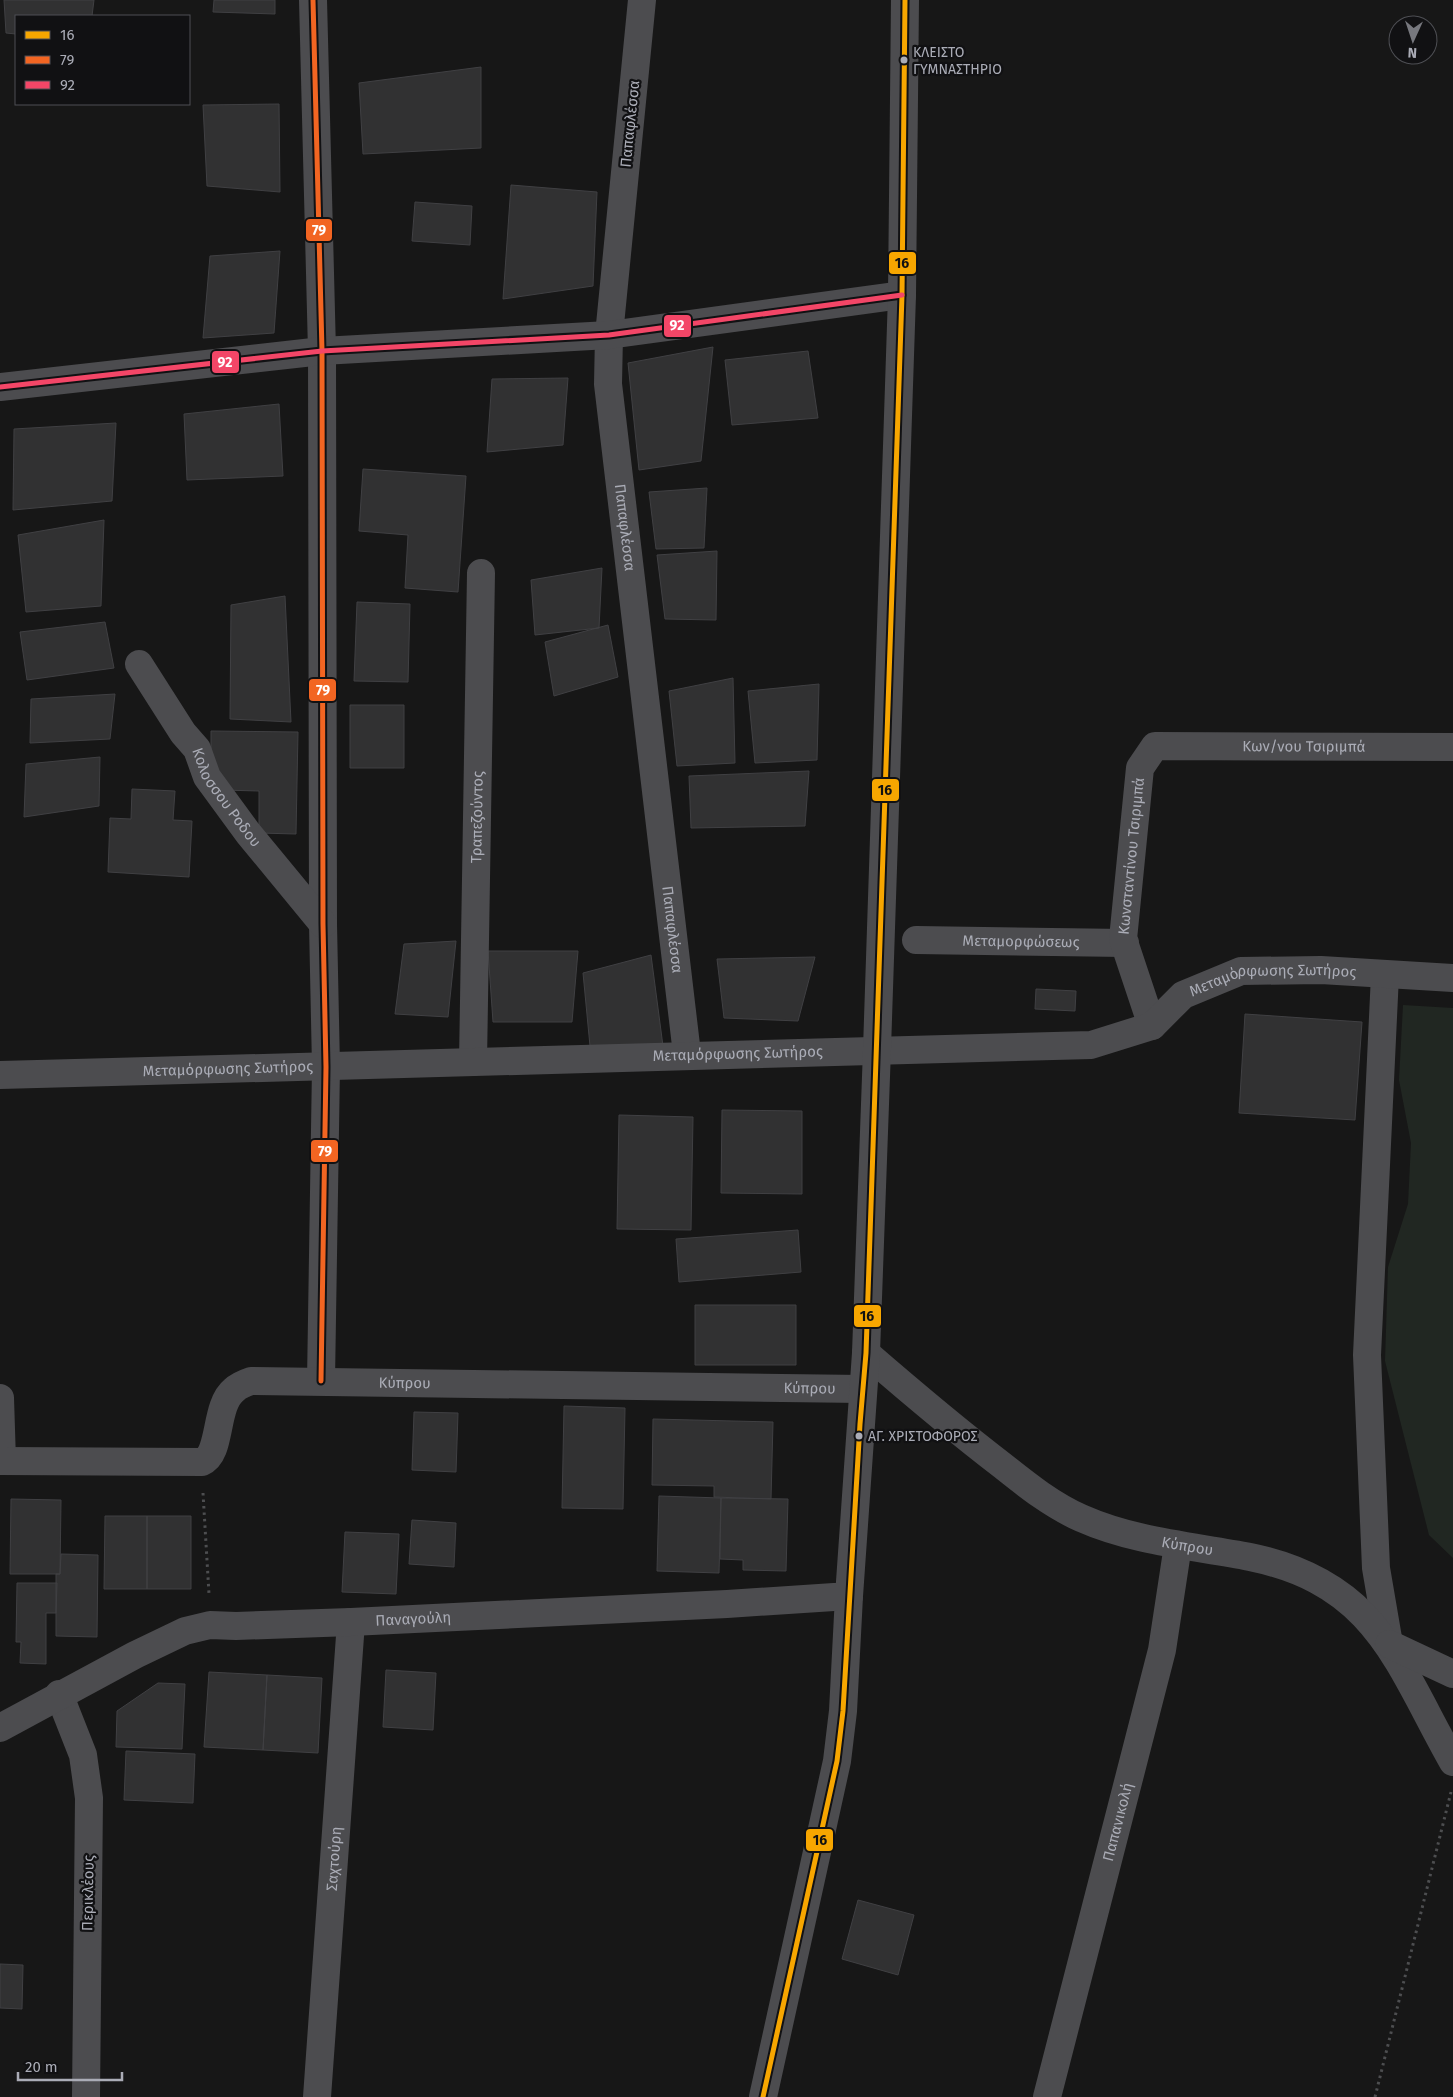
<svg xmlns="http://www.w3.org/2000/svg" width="1453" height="2097" font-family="'Fira Sans',sans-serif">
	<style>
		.green { fill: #212722 }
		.building { fill: #313132; stroke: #404043 }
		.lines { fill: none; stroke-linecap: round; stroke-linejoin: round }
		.path { stroke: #4d4e50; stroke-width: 3; stroke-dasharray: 2.5 4; stroke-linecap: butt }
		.pedestrian { stroke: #4c4c4f; stroke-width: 28 }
		.minor { stroke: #4c4c4f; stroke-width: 28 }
		.tertiary { stroke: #4c4c4f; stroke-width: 28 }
		.bus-1-casing { stroke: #111113; stroke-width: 9 }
		.bus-2-casing { stroke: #111113; stroke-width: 9 }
		.bus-3-casing { stroke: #111113; stroke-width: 9 }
		.bus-1 { stroke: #f7a600; stroke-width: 5 }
		.bus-2 { stroke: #f26522; stroke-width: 5 }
		.bus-3 { stroke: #f34667; stroke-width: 5 }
		.bus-dot { fill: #aaacb6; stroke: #111113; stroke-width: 2 }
		.labels { text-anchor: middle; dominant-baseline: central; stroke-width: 4.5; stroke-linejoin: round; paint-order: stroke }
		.bus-label { font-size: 14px; fill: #aaacb6; stroke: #111113; text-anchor: start }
		.street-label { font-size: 15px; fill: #aaacb6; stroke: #111113 }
		.line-badge { stroke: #111113; stroke-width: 2 }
		.badge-label { font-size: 14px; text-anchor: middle; font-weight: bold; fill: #fff }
		.pale-badge-label { font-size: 14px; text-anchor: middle; font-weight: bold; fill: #111 }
	</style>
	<rect width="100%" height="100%" fill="#171717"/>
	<path class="green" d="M1403,1005l50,3v550l-24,-23 -44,-174 3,-94 20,-63 3,-61 -12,-63z"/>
	<path class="building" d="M4,0h90l-2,16h-76v18l-10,-1z
		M214,0h61v14l-62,-2z
		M481,67v81l-118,6 -4,-71z
		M279,104l1,88 -73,-6 -4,-81z
		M511,185l86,7 -4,94 -90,13z
		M415,202l57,4 -2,39 -58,-4z
		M280,251l-6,82 -71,5 7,-82z
		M713,347l-12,114 -62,9 -11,-107z
		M808,351l10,67 -86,7 -7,-65z
		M568,378l-5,67 -76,7 5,-73z
		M279,404l4,72 -96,4 -3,-66z
		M116,423l-4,78 -99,9 1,-81z
		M363,469l103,7 -8,116 -53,-4 3,-53 -49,-4z
		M707,488l-3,60 -48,1 -7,-57z
		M104,520l-3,86 -75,6 -8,-77z
		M717,551l-1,69 -51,-1 -8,-64z
		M602,568l-3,60 -64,7 -4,-55z
		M285,596l6,126 -61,-3 1,-114z
		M357,602l53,2 -2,78 -54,-1z
		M105,622l9,46 -87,12 -7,-48z
		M608,625l10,52 -64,19 -9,-54z
		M733,678l2,85 -58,3 -8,-75z
		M819,684l-2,76 -62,3 -7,-72z
		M115,694l-5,45 -80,4 1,-44z
		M350,705h54v63h-54z
		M211,731l87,1 -2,102 -37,-1v-42l-38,-1 -10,-18z
		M100,757l-1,49 -75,11 2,-53z
		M809,771l-4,55 -114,2 -2,-52z
		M132,789l43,2 -2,29 19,1 -3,56 -81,-5 2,-54 21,1z
		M456,941l-8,76 -53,-3 9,-70z
		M488,951h90l-6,71h-79z
		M651,955l12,91h-73l-7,-73z
		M815,957l-17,64 -74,-3 -7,-59z
		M1036,989l40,2 -1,20 -40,-2z
		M1245,1014l117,8 -7,98 -116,-7z
		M722,1110l80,1v83l-81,-1z
		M619,1115l74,2 -2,113 -74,-1z
		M798,1230l3,42 -122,10 -3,-43z
		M695,1305h101v60h-101z
		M564,1406l61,2 -2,101 -61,-1z
		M414,1412l44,1 -2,59 -44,-2z
		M653,1419l120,3 -2,77 -57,-2v-11l-62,-1z
		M659,1496l62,2 -2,75 -62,-2z
		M721,1498l67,1 -2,72 -43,-1v-10l-23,-1z
		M11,1499l50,1 -1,74h-50z
		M105,1516h42v73h-43z
		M147,1516h44v73h-44z
		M412,1520l44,3 -2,44 -45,-3z
		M345,1532l54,2 -3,60 -54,-2z
		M61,1554l37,1 -1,82 -41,-1v-62h4z
		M17,1583h40l-1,30h-10v51l-26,-1 1,-21h-5z
		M386,1670l50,3 -3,57 -50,-3z
		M209,1672l58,3 -4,75 -59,-3z
		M267,1675l55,3 -4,75 -55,-3z
		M158,1683l27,1 -3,65 -66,-2 1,-36z
		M126,1751l69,3 -2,49 -69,-3z
		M858,1900l56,15 -16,60 -56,-16z
		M0,1964l23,1 -1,44 -22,-1z"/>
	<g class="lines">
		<path class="path" d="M203,1493l6,101
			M1375,2097l76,-305"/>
		<path class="pedestrian" d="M1385,975l-18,380 9,213 13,76"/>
		<g class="minor">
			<path d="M313,0l9,351 1,573 3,143 -5,314"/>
			<path id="s1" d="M642,0l-33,335 -1,49 79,670"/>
			<path d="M0,387l322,-36 287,-16 293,-40"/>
			<path id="s2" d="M139,664l44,69 14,16 10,28 41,56 75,91"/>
			<path id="s3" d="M916,940l209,3"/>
			<path id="s4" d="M1152,1026l-29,-87 17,-171 15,-22 298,1"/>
			<path id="s5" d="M473,1062l8,-489"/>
			<path id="s6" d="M0,1075c364,-9 728,-23 1091,-30l61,-19 31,-31 58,-24 80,-1 132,8"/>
			<path id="s7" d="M866,1353c45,39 90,77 137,113 25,20 49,39 78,52 54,24 113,28 169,39 127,26 147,106 203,205"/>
			<path d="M0,1398l2,63"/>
			<path id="s8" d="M0,1461l202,1c20,-8 12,-56 32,-72 5,-5 11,-7 17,-9l612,8"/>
			<path d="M1389,1644l64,30"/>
			<path d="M59,1694l24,61 6,43 -3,299"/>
			<path id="s9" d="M317,2097l34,-475"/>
			<path d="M763,2097l74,-336 6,-50 6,-115"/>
			<path id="s10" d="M1047,2097l115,-447 16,-105"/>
		</g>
		<path class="tertiary" id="s11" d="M0,1728l135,-73 50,-24 25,-6 26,1 115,-4 376,-18 122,-8 17,-243 11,-304 25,-754 3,-295"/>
		<defs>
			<path id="bus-1" d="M763,2097l74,-336 6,-50 17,-287 6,-71 36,-1058 3,-295"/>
			<path id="bus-2" d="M313,0l9,351 1,573 3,143 -5,314"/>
			<path id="bus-3" d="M0,387l322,-36 287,-16 293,-40"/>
		</defs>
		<use href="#bus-1" class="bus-1-casing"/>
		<use href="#bus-2" class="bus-2-casing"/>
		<use href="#bus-3" class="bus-3-casing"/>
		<use href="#bus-1" class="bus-1"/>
		<use href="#bus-2" class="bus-2"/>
		<use href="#bus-3" class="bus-3"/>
	</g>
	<g class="bus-dot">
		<circle cx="904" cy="60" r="4.5"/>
		<circle cx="859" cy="1436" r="4.5"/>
	</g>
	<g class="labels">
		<g class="bus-label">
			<text x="913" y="52">ΚΛΕΙΣΤΟ<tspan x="913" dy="17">ΓΥΜΝΑΣΤΗΡΙΟ</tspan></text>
			<text x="868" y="1436">ΑΓ. ΧΡΙΣΤΟΦΟΡΟΣ</text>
		</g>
		<g class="street-label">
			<text transform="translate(630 124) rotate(-84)">Παπαφλέσσα</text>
			<text stroke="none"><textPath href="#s1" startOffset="530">Παπαφλέσσα</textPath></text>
			<text stroke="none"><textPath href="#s4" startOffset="439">Κων/νου Τσιριμπά</textPath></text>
			<text stroke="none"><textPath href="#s2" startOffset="160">Κολοσσου Ροδου</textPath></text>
			<text stroke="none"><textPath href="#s5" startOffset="245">Τραπεζούντος</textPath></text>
			<text stroke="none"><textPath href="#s4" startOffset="175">Κωνσταντίνου Τσιριμπά</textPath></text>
			<text stroke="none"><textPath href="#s1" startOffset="935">Παπαφλέσσα</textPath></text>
			<text stroke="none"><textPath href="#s3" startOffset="105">Μεταμορφώσεως</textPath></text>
			<text stroke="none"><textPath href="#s6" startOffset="1292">Μεταμόρφωσης Σωτήρος</textPath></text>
			<text stroke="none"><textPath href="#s6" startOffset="738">Μεταμόρφωσης Σωτήρος</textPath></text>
			<text stroke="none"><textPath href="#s6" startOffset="228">Μεταμόρφωσης Σωτήρος</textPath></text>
			<text stroke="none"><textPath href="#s8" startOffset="456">Κύπρου</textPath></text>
			<text stroke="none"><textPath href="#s8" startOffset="861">Κύπρου</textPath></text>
			<text stroke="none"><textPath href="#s7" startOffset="382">Κύπρου</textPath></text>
			<text stroke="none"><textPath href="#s11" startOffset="438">Παναγούλη</textPath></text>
			<text stroke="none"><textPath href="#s10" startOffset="284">Παπανικολή</textPath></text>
			<text stroke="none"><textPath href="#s9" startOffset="239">Σαχτούρη</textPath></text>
			<text transform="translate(88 1893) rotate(-89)">Περικλέους</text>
		</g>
	</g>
	<g class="line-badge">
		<rect x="305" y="218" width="28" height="24" rx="5" fill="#f26522"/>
		<rect x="888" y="251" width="29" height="24" rx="5" fill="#f7a600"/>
		<rect x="663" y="314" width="29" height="24" rx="5" fill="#f34667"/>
		<rect x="211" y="350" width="29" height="24" rx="5" fill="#f34667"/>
		<rect x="308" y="678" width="29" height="24" rx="5" fill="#f26522"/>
		<rect x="871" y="778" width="29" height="24" rx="5" fill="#f7a600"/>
		<rect x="310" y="1139" width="29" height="24" rx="5" fill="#f26522"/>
		<rect x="853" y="1304" width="29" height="24" rx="5" fill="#f7a600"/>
		<rect x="805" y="1828" width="29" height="24" rx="5" fill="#f7a600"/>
	</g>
	<g class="badge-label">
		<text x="319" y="235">79</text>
		<text x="677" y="330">92</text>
		<text x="225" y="367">92</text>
		<text x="323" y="695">79</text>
		<text x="325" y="1156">79</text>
	</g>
	<g class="pale-badge-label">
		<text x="902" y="268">16</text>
		<text x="885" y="795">16</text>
		<text x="867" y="1321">16</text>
		<text x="820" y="1845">16</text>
	</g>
	<rect x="15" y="15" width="175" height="90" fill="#111113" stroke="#4e4f54"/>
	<rect x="25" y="31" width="25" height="8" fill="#f7a600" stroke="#4e4f54"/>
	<text x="60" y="40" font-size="15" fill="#aaacb6">16</text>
	<rect x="25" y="56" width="25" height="8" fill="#f26522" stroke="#4e4f54"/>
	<text x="60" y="65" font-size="15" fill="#aaacb6">79</text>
	<rect x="25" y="81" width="25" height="8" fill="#f34667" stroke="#4e4f54"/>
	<text x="60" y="90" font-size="15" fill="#aaacb6">92</text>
	<g transform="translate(1413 40) rotate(183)"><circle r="24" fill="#111113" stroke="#4e4f54"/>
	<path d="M0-4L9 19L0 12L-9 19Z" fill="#77787e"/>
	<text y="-8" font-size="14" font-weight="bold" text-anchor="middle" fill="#aaacb6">N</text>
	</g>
	<path d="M18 2072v8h104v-8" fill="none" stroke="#aaacb6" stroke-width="2.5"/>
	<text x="25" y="2072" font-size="15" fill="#aaacb6" stroke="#111113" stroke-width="4" paint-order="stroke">20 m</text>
</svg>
